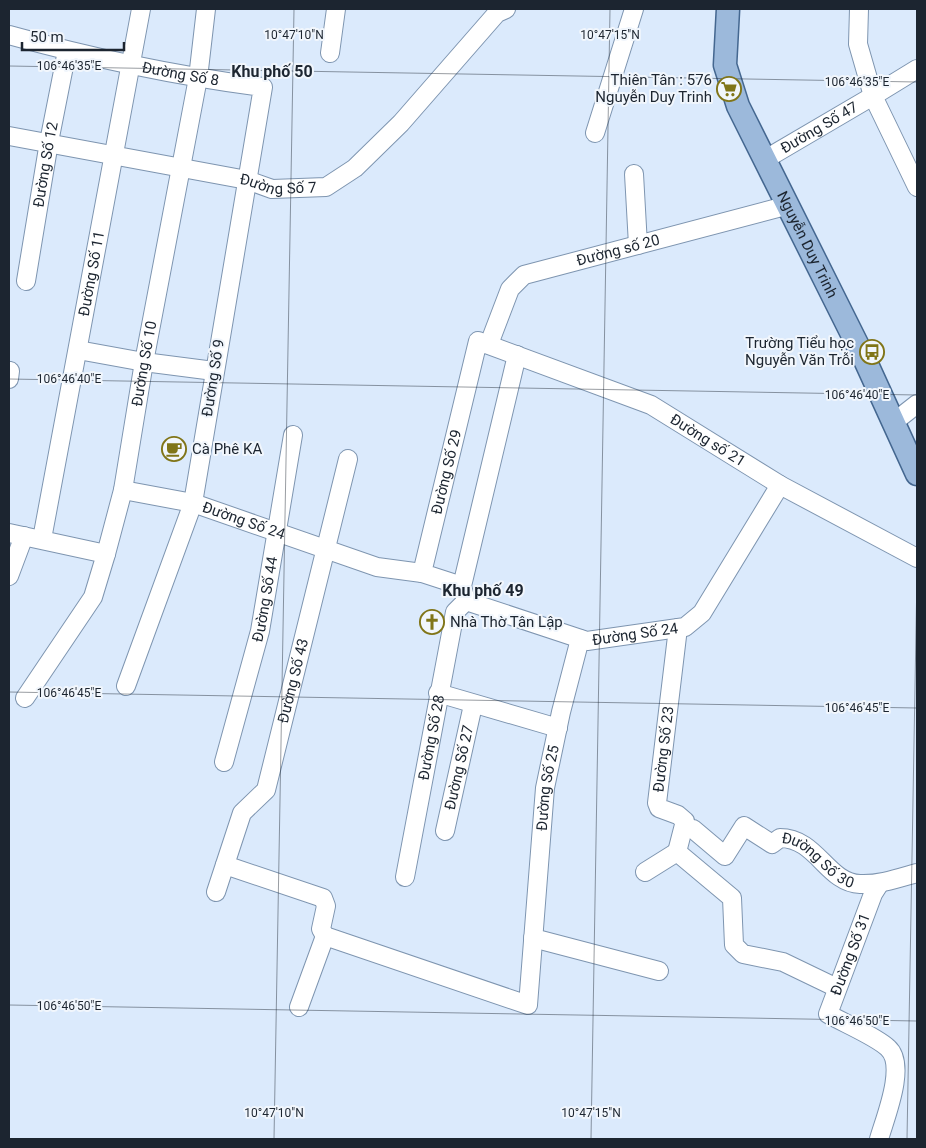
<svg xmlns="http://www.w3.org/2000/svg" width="926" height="1148" font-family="Roboto,sans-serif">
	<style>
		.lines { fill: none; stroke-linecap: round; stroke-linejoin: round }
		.minor-casing { stroke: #7e95b0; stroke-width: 20 }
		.major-casing { stroke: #446790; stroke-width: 25 }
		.minor { stroke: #fff; stroke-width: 18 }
		.major { stroke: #9cb9db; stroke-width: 22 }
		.ticks { fill: none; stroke: #1c2530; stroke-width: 1; stroke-opacity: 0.45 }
		.labels { text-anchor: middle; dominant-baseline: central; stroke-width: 4; stroke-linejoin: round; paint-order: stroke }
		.street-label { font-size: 15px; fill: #1c2530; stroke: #f1f6fc }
		.poi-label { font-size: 15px; fill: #1c2530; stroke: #f1f6fc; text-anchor: end }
		.neighbourhood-label { font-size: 16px; font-weight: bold; fill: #1c2530; stroke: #f1f6fc }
		.ticks-label { font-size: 12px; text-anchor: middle; fill: #1c2530; stroke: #f1f6fc; stroke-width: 4; stroke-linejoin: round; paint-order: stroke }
	</style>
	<rect width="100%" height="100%" fill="#dbeafc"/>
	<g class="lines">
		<defs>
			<g id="minor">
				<path d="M859,9l-1,35 15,52 44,-27"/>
				<path id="s1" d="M9,35c83,23 168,41 254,52l-70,416 -67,183"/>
				<path d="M330,53l6,-44"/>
				<path d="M595,133l39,-124"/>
				<path id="s2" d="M9,136l238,44 25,9 54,-2 29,-19 46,-45 96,-110 9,-4"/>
				<path id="s3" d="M764,160l109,-64 44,91"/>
				<path d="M634,174l4,71"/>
				<path id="s4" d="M26,281l23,-139 18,-91"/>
				<path id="s5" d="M489,344l21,-55 14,-14 265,-70"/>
				<path d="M78,350l66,12 70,9"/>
				<path id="s6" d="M517,355l-55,231 4,15 121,40 98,-14 17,-14 78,-128"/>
				<path d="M9,379l1,-8"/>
				<path d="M894,422l23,-18"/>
				<path id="s7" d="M123,490l70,13 184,64 45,6"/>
				<path d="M9,533l97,21"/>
				<path id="s8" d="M42,539l99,-530"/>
				<path d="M9,576l15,-40"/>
				<path id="s9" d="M462,586l-40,-13 56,-232 173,64 129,80 137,73"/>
				<path d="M438,693l120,35"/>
				<path id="s10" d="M25,698l68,-101 13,-43 17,-64 21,-128 54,-284 8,-69"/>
				<path id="s11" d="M224,762l36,-131 33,-196"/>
				<path id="s12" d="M693,829l32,27 19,-30 28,18 8,-6c37,0 47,45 80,46 19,1 39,-6 57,-11"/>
				<path id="s13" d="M445,831l28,-126"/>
				<path id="s14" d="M677,852l8,-31 -7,-6 -19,-7 -2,-5 21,-175"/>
				<path id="s15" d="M225,865l98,33 3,8 -5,23 4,7 203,69 17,-217 16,-76 19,-73"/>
				<path d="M645,872l32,-20 55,46 2,47 9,9 40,8 54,26"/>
				<path id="s16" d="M405,877l50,-265 11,-11"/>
				<path id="s17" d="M216,892l26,-79 24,-23 82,-331"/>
				<path d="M533,938l126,33"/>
				<path d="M299,1007l26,-71"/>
				<path id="s18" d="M879,1139c6,-21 28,-74 9,-91 -11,-11 -44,-25 -60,-34l45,-120 7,-11"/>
			</g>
			<g id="major">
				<path id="s19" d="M728,9l-3,56 13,41 127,254 52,114"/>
			</g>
		</defs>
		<use href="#minor" class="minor-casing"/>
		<use href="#major" class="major-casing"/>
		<use href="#minor" class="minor"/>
		<use href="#major" class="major"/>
	</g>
	<path class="ticks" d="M9,66l908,16M9,379l908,16M9,692l908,16M9,1005l908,16M274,1139l20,-1130M591,1139l19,-1130M907,1139l10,-565"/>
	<defs>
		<symbol id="supermarket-ring" viewBox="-11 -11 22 22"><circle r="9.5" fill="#f1f6fc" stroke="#807518" stroke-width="1.5"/><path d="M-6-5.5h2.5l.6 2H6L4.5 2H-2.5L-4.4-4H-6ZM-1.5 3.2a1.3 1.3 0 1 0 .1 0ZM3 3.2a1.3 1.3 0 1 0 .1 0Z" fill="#807518"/></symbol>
		<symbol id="bus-ring" viewBox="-11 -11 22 22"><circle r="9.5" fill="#f1f6fc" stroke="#807518" stroke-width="1.5"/><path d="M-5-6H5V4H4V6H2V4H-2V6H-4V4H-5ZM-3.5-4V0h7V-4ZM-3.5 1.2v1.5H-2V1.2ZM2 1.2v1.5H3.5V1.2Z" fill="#807518"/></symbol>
		<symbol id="cafe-ring" viewBox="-11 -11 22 22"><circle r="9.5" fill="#f1f6fc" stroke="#807518" stroke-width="1.5"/><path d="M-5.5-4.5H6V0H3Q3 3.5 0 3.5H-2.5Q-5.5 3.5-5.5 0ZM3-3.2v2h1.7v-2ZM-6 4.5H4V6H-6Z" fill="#807518"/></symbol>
		<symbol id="church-ring" viewBox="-11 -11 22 22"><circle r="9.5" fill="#f1f6fc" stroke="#807518" stroke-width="1.5"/><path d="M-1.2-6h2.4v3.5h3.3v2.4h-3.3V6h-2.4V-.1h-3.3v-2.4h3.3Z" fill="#807518"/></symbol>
	</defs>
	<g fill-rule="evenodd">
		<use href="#supermarket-ring" x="715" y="75" width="28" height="28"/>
		<use href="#bus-ring" x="858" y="338" width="28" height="28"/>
		<use href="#cafe-ring" x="160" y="435" width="28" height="28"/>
		<use href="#church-ring" x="418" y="608" width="28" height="28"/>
	</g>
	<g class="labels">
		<g class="street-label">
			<text stroke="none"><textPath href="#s1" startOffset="176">Đường Số 8</textPath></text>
			<text stroke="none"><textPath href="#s3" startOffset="64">Đường Số 47</textPath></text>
			<text stroke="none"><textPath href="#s4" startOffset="118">Đường Số 12</textPath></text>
			<text stroke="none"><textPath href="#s2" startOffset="274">Đường Số 7</textPath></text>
			<text stroke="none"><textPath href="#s19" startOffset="254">Nguyễn Duy Trinh</textPath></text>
			<text stroke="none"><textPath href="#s5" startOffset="176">Đường số 20</textPath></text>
			<text stroke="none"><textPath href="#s8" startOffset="270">Đường Số 11</textPath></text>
			<text stroke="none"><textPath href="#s10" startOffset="361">Đường Số 10</textPath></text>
			<text transform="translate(213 378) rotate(-81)">Đường Số 9</text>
			<text stroke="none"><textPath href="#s9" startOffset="532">Đường số 21</textPath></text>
			<text stroke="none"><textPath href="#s9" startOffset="146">Đường Số 29</textPath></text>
			<text stroke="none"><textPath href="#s7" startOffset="125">Đường Số 24</textPath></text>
			<text stroke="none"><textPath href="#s11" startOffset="168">Đường Số 44</textPath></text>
			<text stroke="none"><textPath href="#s6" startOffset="429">Đường Số 24</textPath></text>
			<text stroke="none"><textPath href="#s17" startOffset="229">Đường Số 43</textPath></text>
			<text stroke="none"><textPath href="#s16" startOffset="142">Đường Số 28</textPath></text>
			<text stroke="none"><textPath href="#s14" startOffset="121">Đường Số 23</textPath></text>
			<text stroke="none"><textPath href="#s13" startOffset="65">Đường Số 27</textPath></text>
			<text stroke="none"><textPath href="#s15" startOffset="576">Đường Số 25</textPath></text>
			<text stroke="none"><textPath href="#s12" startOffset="166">Đường Số 30</textPath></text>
			<text stroke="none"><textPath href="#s18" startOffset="228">Đường Số 31</textPath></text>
		</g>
		<g class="poi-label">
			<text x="712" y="80">Thiên Tân : 576<tspan x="712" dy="17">Nguyễn Duy Trinh</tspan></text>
			<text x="854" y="343">Trường Tiểu học<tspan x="854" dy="17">Nguyễn Văn Trỗi</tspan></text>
			<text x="192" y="449" text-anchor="start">Cà Phê KA</text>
			<text x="450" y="622" text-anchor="start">Nhà Thờ Tân Lập</text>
		</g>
		<g class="neighbourhood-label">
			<text x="272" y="71">Khu phố 50</text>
			<text x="483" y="590">Khu phố 49</text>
		</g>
	</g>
	<g class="ticks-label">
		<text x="294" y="39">10°47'10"N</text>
		<text x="610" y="39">10°47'15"N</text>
		<text x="69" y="70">106°46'35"E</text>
		<text x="857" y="86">106°46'35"E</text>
		<text x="69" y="383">106°46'40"E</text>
		<text x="857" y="399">106°46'40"E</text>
		<text x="69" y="697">106°46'45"E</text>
		<text x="857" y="712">106°46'45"E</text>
		<text x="69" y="1010">106°46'50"E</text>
		<text x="857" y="1025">106°46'50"E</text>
		<text x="274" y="1117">10°47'10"N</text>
		<text x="591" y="1117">10°47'15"N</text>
	</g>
	<rect width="926" height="1148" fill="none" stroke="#1c2530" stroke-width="20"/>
	<path d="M22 42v8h102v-8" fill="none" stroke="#1c2530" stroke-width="2.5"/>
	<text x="30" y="42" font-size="15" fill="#1c2530" stroke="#f1f6fc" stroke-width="4" paint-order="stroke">50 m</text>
</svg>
